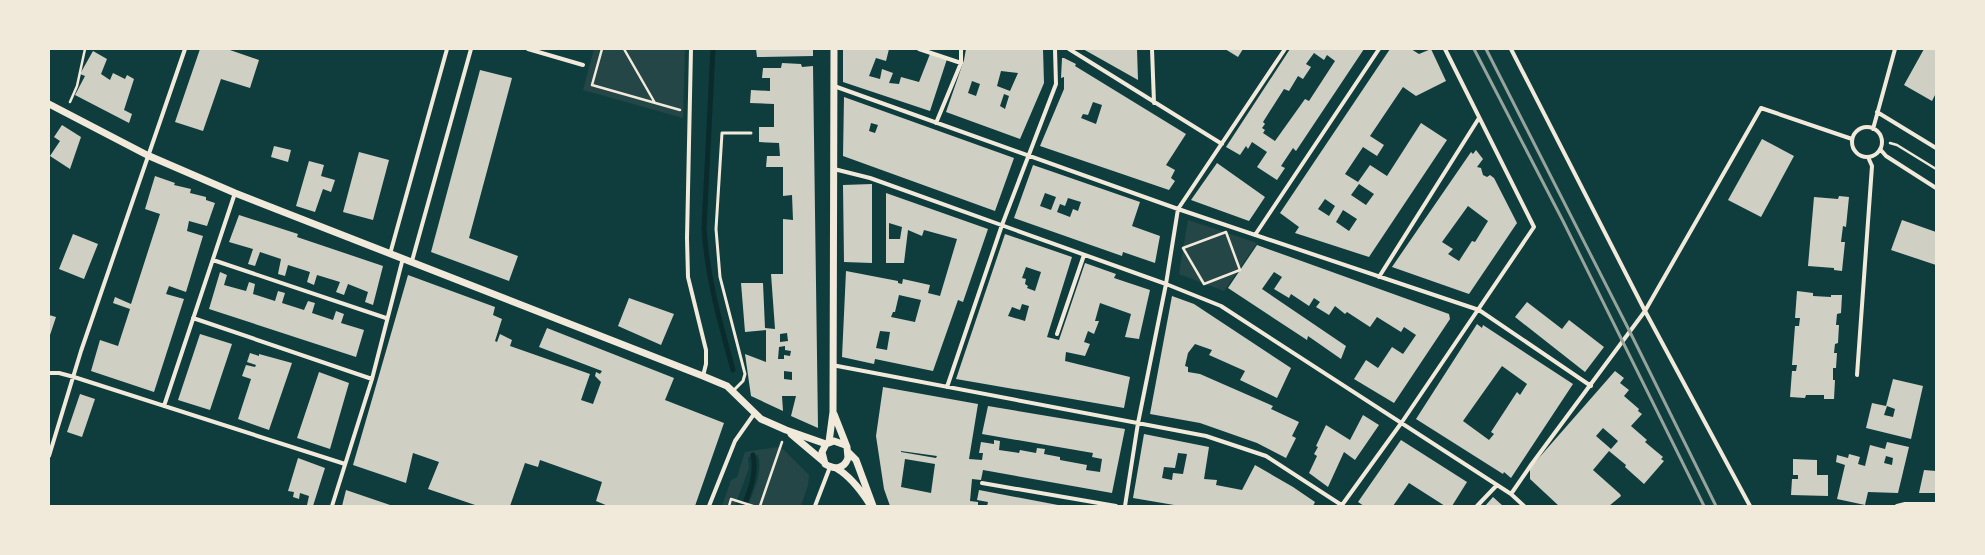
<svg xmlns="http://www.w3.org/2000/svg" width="1985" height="555" font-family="'Public Sans',sans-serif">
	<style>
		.green { fill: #244646 }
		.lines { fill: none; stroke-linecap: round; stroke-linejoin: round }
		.stream { stroke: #0a2a2b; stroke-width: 5 }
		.building { fill: #cfcfc3; fill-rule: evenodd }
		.path { stroke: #f1e9da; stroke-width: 2.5 }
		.service { stroke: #f1e9da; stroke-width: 3 }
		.minor { stroke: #f1e9da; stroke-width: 4 }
		.tertiary { stroke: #f1e9da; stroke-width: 7 }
		.rail { stroke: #97a49c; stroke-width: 3 }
	</style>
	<rect width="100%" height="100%" fill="#0f3d3e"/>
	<path class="green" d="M594,49h91l-2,69 -100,-28z
		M1188,220l69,23 -33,48 -45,-17z
		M778,447l5,2 26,26 -1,10 -7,21h-53c6,-17 15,-33 10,-51l-10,2 1,11 -14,38h-13l9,-26 6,-3 8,-25z"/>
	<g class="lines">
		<path class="stream" d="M713,49l-9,179c3,50 16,94 29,142
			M744,506c6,-17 13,-32 9,-51"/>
	</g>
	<path class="building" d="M200,49h27l32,11 -9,28 -29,-9 -18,52 -28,-9z
		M756,49h57v7l-56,1z
		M843,49h46l-3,12 -10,-3 -7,18 11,3 2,-10 11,4 -4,10 10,1 2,-7 18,5 11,-28 17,5 -17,52 -87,-29z
		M966,49h77l1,34 -24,56 -74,-27 18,-52zM1001,71l17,2 -8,18 -13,-5zM972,81l8,3 -4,12 -8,-3zM1004,94l5,2 -4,13 -5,-3z
		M1083,49h54l1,31z
		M1225,49h18l-5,8z
		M1290,49h74l-68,102 -3,-3 -12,18 4,2 -8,12 -20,-13 10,-15 -15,-10 -4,7 -2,-3 -6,9 -14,-8zM1314,53l10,7 3,-5 8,6 -26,40 -4,-2 -30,42 -12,-8 2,-3 -3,-2 3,-4 -2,-2 21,-33 5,2 9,-15 5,3 8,-12 -5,-3z
		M1390,49h21l8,5 12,-5 15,32 -30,15 -13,-9 -33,49 14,9 -7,11 -14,-9 -18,27 13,8 12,-17 17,11 34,-53 26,17 -78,117 -74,-24 4,-6 -19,-14zM1359,184l15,10 -8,11 -15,-10zM1325,199l10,7 -6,10 -11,-7zM1343,210l14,9 -8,12 -13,-9z
		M1924,49h12v44l-4,8 -28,-16z
		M93,51l14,8 -6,15 9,6 3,-7 12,6 2,-4 7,4 -10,31 8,4 -3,9 -54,-28 10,-19 -5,-2z
		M1062,58h2l12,6 -1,2 111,68 -20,31 9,5 -4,8 4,3 -6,9 -129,-44 24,-57v-12l-3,1zM1093,102l9,3 -6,19 -15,-6 2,-4 5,1z
		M782,63l19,1 1,3 11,-1 5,362 -27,-12 5,-20h-14l1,15 -32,-15 -6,-42 21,8v-32l-21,2 -4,-49h22l2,45 10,1 -4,-55h12v-55l10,1 -1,-25 -9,1v-29h-17l1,-11h13l-1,-13 -20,-1v-15h15v-23l-24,-1 1,-13 19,1v-13h-8l1,-10h18zM787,333l1,8 -8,1v-8zM785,346v4l6,1 -1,5 -6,-1v4h-6l1,-12zM784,371l8,1v8l-8,-1z
		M480,70l32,8 -43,160 49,18 -9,25 -78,-29z
		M844,97l170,61 -19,53 -152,-55zM871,123l7,2 -3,8 -6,-2z
		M62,125l19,12 -11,32 -20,-13 10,-15 -6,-4z
		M1762,139l32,17 -33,61 -33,-17z
		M274,146l17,4 -3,12 -17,-5z
		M1476,150l7,9 -6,8 4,1 2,7 4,2 3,-2 4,3 23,45 -48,71 -77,-27 79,-115 2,2zM1468,206l20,15 -13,21 -3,-1 -13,20 -11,-7 5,-5 -11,-7z
		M359,152l30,8 -16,60 -30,-8z
		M309,161l15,4 -3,11 14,4 -4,12 -8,-3 -8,23 -19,-6z
		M1217,163l48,34 -16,24 -58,-21z
		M1033,165l107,37 -8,24 28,10 -5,27 -32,-11 -1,4 -108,-38zM1045,193l11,4 -5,13 -11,-4zM1068,198l13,4 -3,9 -5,-2 -3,8 -13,-5 3,-8 5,2z
		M155,176l20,7 -1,2 17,4 -1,4 16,4v3l9,3 -8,23 -18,-5 -2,10 16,5 -17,56 -17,-6 -3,8 18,5 -30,93 -63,-21 9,-31 18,6 12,-37 -17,-6 2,-6 16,7 29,-90 -15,-5z
		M872,184v79l-28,-1 -1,-77z
		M886,193l102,36 -25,73 -5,-2 -25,71 -58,-12 -1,5 -32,-7 4,-86 52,10v2l4,1 1,-5 27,6 -2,8 12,3 17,-57 -33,-9 -2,6 -14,-6 -4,33h-18zM889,223l13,4 -2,12h-11zM899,295l22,5 -6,22 -24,-5 2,-5h2zM880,331l10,1 -3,18 -11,-2z
		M1839,196l10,1 -3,30 -3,-1 -2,16h4l-3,29 -8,-1v-2l-26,-2 6,-69 24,2z
		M239,215l59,19 -1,3 86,29 -10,39 -8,-3 3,-10 -20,-8 -4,11 -8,-3 4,-10 -23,-7 -3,10 -7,-3 3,-10 -22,-7 -3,11 -7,-2 3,-15 -21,-7 -5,14 -7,-2 5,-15 -24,-7z
		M1902,220l34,12v33l-45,-15z
		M73,234l25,10 -14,35 -25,-10z
		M1005,234l67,23 -25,80 12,3 26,-77 31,11 -2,4 36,12 -11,49 -14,-2 6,-23 -31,-11 -5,18h4l-5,13 -6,-3 -4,11 6,2 -5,12 -19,-4 -1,9 65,16 -6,31 -168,-29zM1026,267l15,5 -6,19 -8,-3 1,-2 -3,-2 1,-5 -4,-1zM1022,304l7,2 -4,15 -17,-5 4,-9 8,3z
		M1257,245l192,69 1,5 -56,84 -40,-24 12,-19 12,8 14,-21 11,7 13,-19 -12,-8 -3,5 -24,-15 -7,10 -23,-15 -2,2 -10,-8 -6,9 -13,-8 4,-5 -6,-4 -5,8 -18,-12 -2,4 -15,-9 8,-12 -8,-5 -12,17 84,57 -5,13 -33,-23 -1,4 -79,-52z
		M220,272l7,3 -3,10 22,6 3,-9 6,2 -2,10 22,7 3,-10 7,2 -3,10 22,7 4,-9 7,2 -3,10 21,7 3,-9 8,3 -3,9 23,7 -8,27 -147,-48z
		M408,275l87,32 -2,8 9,4 -7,22 2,1 3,-8 12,6 -2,6 80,28 -9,26 12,4 8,-22 -6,-6 1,-4 4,2 2,-3 -63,-24 8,-19 127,50 -9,22 59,23 -29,83h-87l-12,-5 6,-19 -62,-22 -2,7 -13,-4 -15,43h-32l-50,-17 11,-27 -26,-9 -7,30 -53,-18z
		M1797,291l16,2v3l18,1v-2h11l-1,18 -4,1 -1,11h3l-1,18 -3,1 -1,9h3l-1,15h-3v12h2l-1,19h-10v-4h-18l-1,3 -15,-1 2,-26h4l1,-6h-5l3,-39h4l1,-8h-5z
		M1172,296l22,8 97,64 -14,30 -37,-18 5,-9 -36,-16 3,-5 -17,-6 -7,9 -3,13 3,1v5l12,2 73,32 -2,3 28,13 -7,14 4,2 -10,20 -29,-15 -57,-20 -50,-9z
		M629,298l45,16 -13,31 -43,-19z
		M1527,302l35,27 7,-9 35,27 -19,25 -70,-55z
		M49,315l7,2 -7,21z
		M1477,324l5,4 1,-3 90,59 -62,94 -7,-6 -1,2 -87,-55zM1502,366l25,18 -7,11 -3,-3 -26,40 3,2 -5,6 -26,-19z
		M200,334l32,10 -22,66 -32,-10z
		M250,353l9,3v-2l33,9 -23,67 -31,-11 13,-40 -9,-3 4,-11 9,2 1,-2 -9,-3z
		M1615,371l9,7 -4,5 9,7 -5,6 15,13 -1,2 4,3 -11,12 16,14 -2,2 18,15 -2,2 3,2 -20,23 -19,-17 1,-2 -17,-14 -16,19 27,24 1,2 -12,10h-50l-29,-27v-11zM1603,428l15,13 -7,8 -15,-13z
		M319,372l30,11 -19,66 -33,-11z
		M1893,379l30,7 -12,53 -45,-11 6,-25 14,3zM1887,406l8,3 -2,8 -9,-2z
		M883,387l95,17 -9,55 13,1 1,-7h-4l2,-11 13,2v-4l6,1 -1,9 20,3 1,-3 16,3 1,-5 8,1 -1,5 16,3v3l27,5 -1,5 14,2 2,-13 -10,-2 1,-4 -111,-19 6,-28 137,23 -13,64 -129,-23 -2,10 -9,-1 -2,22 8,1v4h-88l-6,-17 -8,-53zM901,451l36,5 -1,2 -35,-6zM905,459l30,5 -4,29 -30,-6z
		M80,394l15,5 -13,38 -15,-5z
		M1363,415l16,10 -24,35 -11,-8 -16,35 -19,-14 8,-17 -3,-2 4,-7 -2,-1 10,-21 24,15z
		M1144,434l65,13 -5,32 13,1 -1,5 26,5 13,-25 38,22 22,15 -2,4h-133l-47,-8zM1178,453l9,1 -4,20 -10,-1 -1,7 -10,-2 2,-11 11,1z
		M1401,440l66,42 -15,24h-7l-36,-23 -16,23h-29l-6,-4z
		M1887,442l22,5 -11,46 -30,-1 -3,13 -28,-6 8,-34 -9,-3 1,-7 11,3 1,-4 11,3 -2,7 7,2 5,-21 15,4zM1886,456l7,2 -1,7 -8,-2z
		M298,458l27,10 -12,38 -6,-1 2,-9 -9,-3 -1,6 -6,-2 1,-5 -6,-1z
		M1793,459l24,1v15h11v21l-37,-1 1,-16h6v-4h-5z
		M1924,470l12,1v22h-17z
		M346,490l47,16h-51z
		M979,490l79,15v1h-71l1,-4 -11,-2z
		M1493,497l10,9h-18z"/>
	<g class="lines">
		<path class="path" d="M602,49l-10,36 88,25
			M624,49l31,54
			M70,102l7,-16 8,-37
			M1890,143l7,2 39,24
			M1226,232l14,38 -36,14 -21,-36z
			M729,506l2,-7 22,7
			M760,506l22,-64"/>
		<path class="service" d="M733,391l10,-10 2,-7 -25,-97 -4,-48 6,-96h29"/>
		<path class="minor" d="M528,49l55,16
			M691,49l-4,189 1,39 18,73v14l-3,12
			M919,49l42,14
			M1069,49l153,95
			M1152,49l2,54
			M1511,49l134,262 105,195
			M834,86l344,123 301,101 112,76
			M1877,112l59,36
			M936,123l25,-60v-14
			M1852 142a15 15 0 1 1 30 0a15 15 0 1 1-30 0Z
			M1873,129l22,-80
			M1880,149l6,7 50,32
			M834,169l36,9 296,106 55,22 290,188 13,12
			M1255,235l124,-186
			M390,254l57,-205
			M213,260l173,58
			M412,261l59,-212
			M1379,277l100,-159
			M193,318l179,61
			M1057,334l27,-79
			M832,365l374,71 60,20 77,50
			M49,373h10l15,4 271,87
			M1857,375l15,-209 -4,-9
			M947,387l55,-162 54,-141 -1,-35
			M164,406l71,-213
			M49,456l32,-105 104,-302
			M982,483l134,23
			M1511,494l20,-29 114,-154 116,-203 91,31
			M1342,505l60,-83 132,-195 -89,-178
			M332,506l40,-127 31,-121
			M709,506l26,-65 19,-27
			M815,506l15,-39
			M1125,506l13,-83 28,-139 12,-75 107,-160
			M1477,506l20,-21
			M1897,506l8,-2h31"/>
		<path class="tertiary" d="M49,104l98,51 88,38 468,183 24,10 34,33 25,11 40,14
			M834,414l13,33 1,11c-4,11 -13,12 -23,6l-3,-12 4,-8 8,-3 11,4
			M791,434l32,27
			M829,442l4,-30 1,-363
			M848,452l8,8 17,46
			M836,468c14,8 24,21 33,35"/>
		<path class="rail" d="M1474,49l89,172 141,285
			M1486,49l144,283 86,174"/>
	</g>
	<rect width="1985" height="555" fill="none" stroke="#f1e9da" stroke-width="100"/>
</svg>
